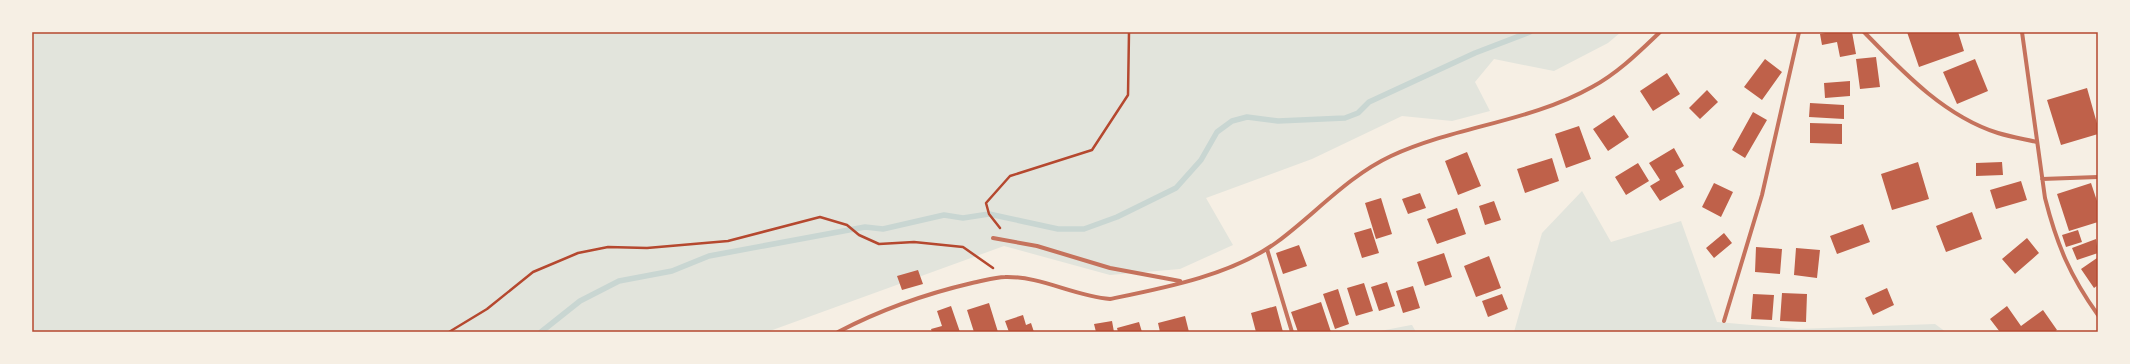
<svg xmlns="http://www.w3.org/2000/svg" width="2130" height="364" font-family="Rubik,sans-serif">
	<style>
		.green { fill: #e2e4dc }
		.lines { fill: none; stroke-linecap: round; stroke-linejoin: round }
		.stream { stroke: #c9d6d2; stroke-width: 5.5 }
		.building { fill: #bf614a }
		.path { stroke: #b5482f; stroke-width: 2.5 }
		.minor { stroke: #c5725c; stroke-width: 4 }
		.neatline { fill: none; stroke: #b5482f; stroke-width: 1.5 }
	</style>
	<rect width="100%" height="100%" fill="#f6efe4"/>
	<path class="green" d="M32,32h1589l-13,11 -54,28 -60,-12 -19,23 15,29 -38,10 -50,-5 -90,43 -106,39 27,47 -53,24 -70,6 -106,-29 -237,86h-735z
		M1582,191l29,51 70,-21 36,101 81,7 137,-5 11,8h-432l28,-99z
		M1412,325l4,7h-41l36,-7z"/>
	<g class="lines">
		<path class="stream" d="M541,332l39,-31 39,-20 53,-10 37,-15 156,-29 18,2 61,-14 19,3 26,-4 69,15h26l33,-12 59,-29 25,-28 16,-28 15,-11 15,-4 31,4 67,-3 13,-5 11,-11 106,-49 55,-21"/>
	</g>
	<path class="building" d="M1831,32h21l4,22 -16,3 -3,-15 -15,3 -2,-11z
		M1907,32h51l6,19 -45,16z
		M1876,57l4,30 -20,2 -4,-30z
		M1765,59l17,13 -20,28 -18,-13z
		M1975,59l13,32 -31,13 -14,-32z
		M1667,73l13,21 -27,17 -13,-20z
		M1850,81v15l-25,2 -1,-15z
		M2087,88l11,39v7l-37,11 -14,-45z
		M1707,90l11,12 -18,17 -11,-11z
		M1810,103l34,2v14l-35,-2z
		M1753,112l14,8 -22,38 -13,-8z
		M1614,115l15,22 -21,14 -15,-22z
		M1810,123l32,1v20l-32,-1z
		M1579,126l12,33 -25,9 -11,-34z
		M1674,148l10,18 -9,5 9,16 -24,14 -10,-15 10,-6 -11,-17z
		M1467,152l14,34 -23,9 -13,-34z
		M1552,158l7,23 -34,12 -8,-24z
		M1918,162l11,37 -37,11 -11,-36z
		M2002,162l1,13 -27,1v-13z
		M1638,163l11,18 -23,14 -11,-18z
		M2021,181l6,19 -31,9 -6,-19z
		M1714,183l19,9 -12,25 -19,-10z
		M2091,183l7,21v18l-29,9 -12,-37z
		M1420,193l6,15 -18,6 -6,-15z
		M1381,198l11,36 -16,5 -11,-36z
		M1494,201l7,19 -16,5 -6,-19z
		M1457,208l9,26 -29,10 -10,-25z
		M1972,212l10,27 -36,13 -10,-26z
		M1863,224l7,18 -33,12 -7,-18z
		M1371,228l8,25 -17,5 -8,-25z
		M2078,230l4,12 -16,5 -4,-12z
		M1724,233l8,10 -18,15 -8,-10z
		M2027,238l12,15 -24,21 -13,-15z
		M2096,239l2,14 -21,7 -5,-12z
		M1299,245l8,21 -24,8 -7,-21z
		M1756,247l26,2 -2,25 -25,-2z
		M1796,248l24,2 -3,28 -23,-3z
		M1444,253l8,24 -27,9 -8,-24z
		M1489,256l12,32 -25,9 -12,-31z
		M2097,258l1,27 -4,3 -13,-19z
		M918,270l5,14 -21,6 -5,-14z
		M1387,282l8,24 -16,5 -8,-24z
		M1364,283l9,28 -17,5 -9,-28z
		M1413,286l7,22 -17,5 -7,-22z
		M1887,288l7,17 -21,10 -8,-17z
		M1338,289l11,35 -14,5 -12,-35z
		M1782,293l25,1 -1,28 -26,-1z
		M1502,294l6,15 -20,8 -6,-16z
		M1753,294l21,1 -2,25 -21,-1z
		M1321,302l10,30h-33l-7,-20z
		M989,303l9,29h-24l-7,-22z
		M951,306l9,26h-28l-1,-3 11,-3 -5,-15z
		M1276,306l7,26h-27l-5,-19z
		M2007,306l14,20 22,-16 14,20 -3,2h-54l-10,-13z
		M1023,315l3,10 5,-2 3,9h-25l-4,-11z
		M1185,316l4,16h-29l-2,-9z
		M1112,321l2,11h-18l-2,-8z
		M1139,322l3,10h-24l-1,-4z"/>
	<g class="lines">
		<path class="path" d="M1000,228l-11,-14 -3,-11 24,-27 82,-26 36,-55 1,-63
			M449,332l38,-23 46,-37 45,-19 30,-6 39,1 81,-7 92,-24 27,8 12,10 20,9 35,-2 49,5 30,21"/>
		<path class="minor" d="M1864,32c38,39 80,84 134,101 13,4 26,6 39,9
			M2022,32l23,166c12,47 25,78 53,117
			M2042,179l56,-2
			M993,238l44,8 73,22 70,13
			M1267,249l25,83
			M1724,321l38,-126 37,-163
			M838,332c42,-22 87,-38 134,-49 11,-2 23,-6 33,-6 36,-1 69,19 105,22 54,-11 122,-24 167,-57 38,-28 71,-66 114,-86 65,-30 139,-34 201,-69 26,-14 47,-35 68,-55"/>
	</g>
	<rect width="2130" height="364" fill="none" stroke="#f6efe4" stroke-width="66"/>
	<rect x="33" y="33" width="2064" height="298" class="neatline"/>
</svg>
